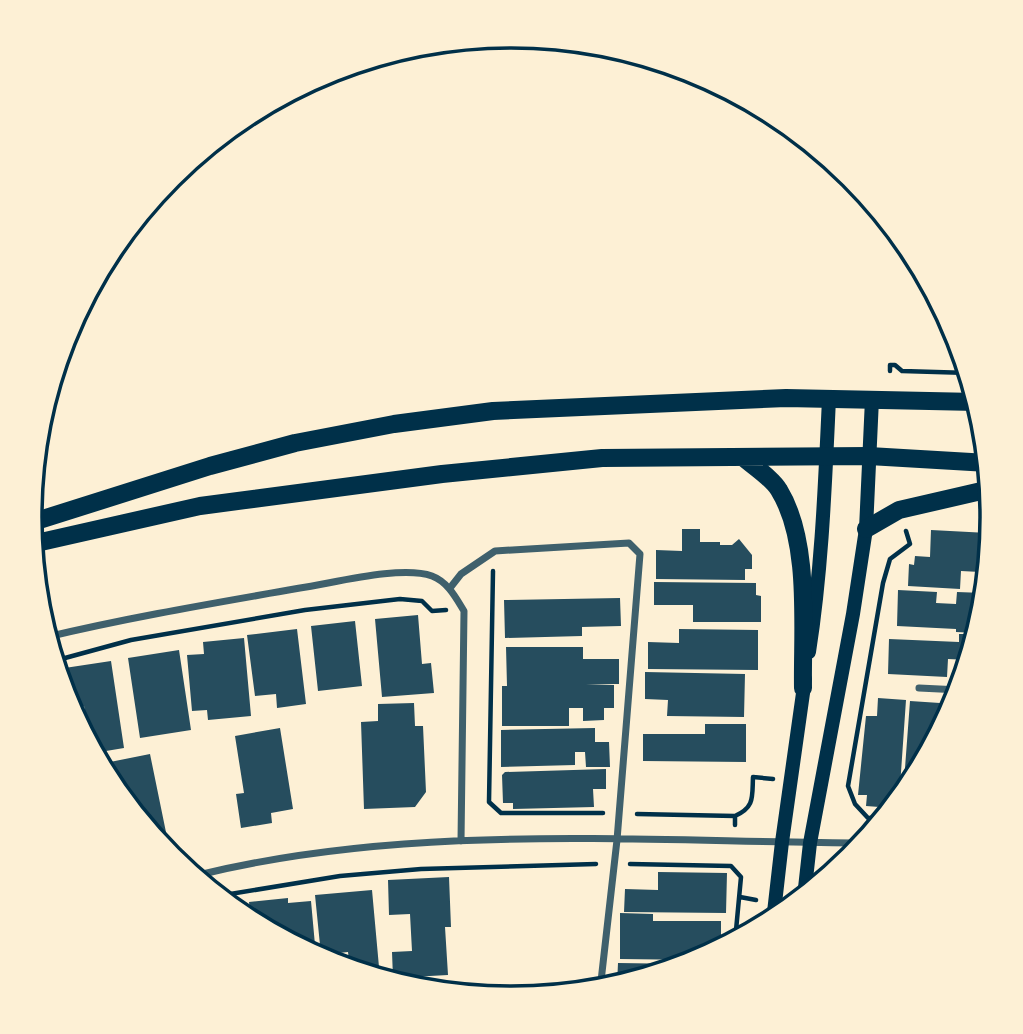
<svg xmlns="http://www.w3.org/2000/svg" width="1023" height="1034" font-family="'Archivo Narrow',sans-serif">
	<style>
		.building { fill: #264d5e }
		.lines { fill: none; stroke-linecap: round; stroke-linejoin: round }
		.path { stroke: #003049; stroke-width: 4.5 }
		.minor { stroke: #3f606c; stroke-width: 7 }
		.secondary { stroke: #003049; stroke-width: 14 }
		.primary { stroke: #003049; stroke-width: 18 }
		.rim { fill: none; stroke: #003049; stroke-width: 3.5 }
	</style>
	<rect width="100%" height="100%" fill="#fdf0d5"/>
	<path class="building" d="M682,529h18v13h20v3h12l7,-6 13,16v14h-7v11l-89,-1v-29l26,1z
		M931,530l57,3 -1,25h-6l-1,14 -19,-1 -1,18 -52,-3 1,-22 5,1 1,-9 15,1z
		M654,582l102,1v12l5,1v26h-68v-17h-39z
		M898,590l39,2 -1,11 20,1 1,-12 27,1 -1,21 -3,12h-3v7l-21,-1v-3l-59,-3z
		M620,598l1,28 -39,1v9l-77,2 -1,-38z
		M418,615l4,49 9,-1 3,30 -52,4 -7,-78z
		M355,621l7,65 -44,5 -7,-65z
		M297,629l9,75 -29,4 -1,-14 -21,2 -8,-61z
		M679,629l79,1v40l-110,-1v-27l31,1z
		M959,634h18l-8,26 -21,-1 -1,18 -59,-3 1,-35 70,3z
		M244,638l7,78 -43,4 -1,-10 -15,1 -5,-56 17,-1 -1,-12z
		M506,647h77v12h36v25h-33l28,1v23h-10v12l-21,1v-13h-14v18h-67v-40h5z
		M179,650l12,80 -51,8 -12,-80z
		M111,661l13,87 -30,5 -13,-24 7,-1 -4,-22 -14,2 -12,-39z
		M645,672l100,2 -1,43 -77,-1 1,-16 -23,-1z
		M878,698l28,2 -7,101 -6,7 -27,-2 1,-11h-9l8,-79h11z
		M910,701l45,3 -43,81 -9,10z
		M414,703l1,23h8l3,66 -11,15 -51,2 -3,-87 17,-1v-17z
		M705,724h41v38l-103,-1v-27h62z
		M280,728l13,81 -22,4 1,10 -31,5 -5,-34 8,-1 -9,-57z
		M595,728v14h14l1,25h-24l-1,-15h-10v13l-74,2v-37z
		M150,754l18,88 -9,1 -48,-59 -11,-20z
		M606,769v20h-13l1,18 -81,2v-6h-10l-1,-28 3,-3z
		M658,872l69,1 -1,40 -102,-1 1,-23 33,1z
		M449,877l2,50h-6l3,48 -55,3 -1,-26 20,-1 -2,-37 -21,1 -1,-35z
		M372,890l7,77 -29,2 -2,-17 -27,3 -6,-60z
		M288,898v5l23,-2 5,55 -65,-35 -2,-19z
		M620,913l33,1v7h68v14h5v11l-26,14 -80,-1z
		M618,963l69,1v1l-70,20z
		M522,990l38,3v1l-38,4z"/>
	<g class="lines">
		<path class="path" d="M890,371v-6h5l7,6 67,2
			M493,571l-4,231 12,11h102
			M54,661l77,-21 174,-30 95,-11 22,2 10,10 14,-1
			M637,814l98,2
			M884,818h-16l-13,-14 -7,-18 35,-203 7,-24 20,-15 -4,-13
			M735,825v-9c20,-9 17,-19 18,-39l20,2
			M630,864l101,2 10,11 -6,64
			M218,896l122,-20 81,-7 175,-5
			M740,897l16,3"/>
		<path class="minor" d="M450,588l11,-14 34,-23 134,-8 11,11 -23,286 -17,150
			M47,637c84,-20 168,-34 253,-49 34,-5 101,-23 132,-12 16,6 24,22 32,35l-3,230
			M919,688l41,2
			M194,876c218,-54 447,-34 670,-33"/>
		<path class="secondary" d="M809,652c13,-84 16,-168 20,-253
			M804,897l6,-54 43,-229 13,-85 6,-130
			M773,921l9,-79 23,-163"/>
		<path class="primary" d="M743,457c11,10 29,21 36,33 32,52 23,139 24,198
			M30,523l180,-57 85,-23 99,-19 99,-13 293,-13 191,4
			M866,529l33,-19 91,-21
			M32,544l168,-38 242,-32 160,-16 267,-2 119,7"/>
	</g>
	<path d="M0 0H1023V1034H0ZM42 517a469 469 0 1 1 938 0a469 469 0 1 1-938 0Z" fill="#fdf0d5" fill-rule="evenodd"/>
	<path class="rim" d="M42 517a469 469 0 1 1 938 0a469 469 0 1 1-938 0Z"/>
</svg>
